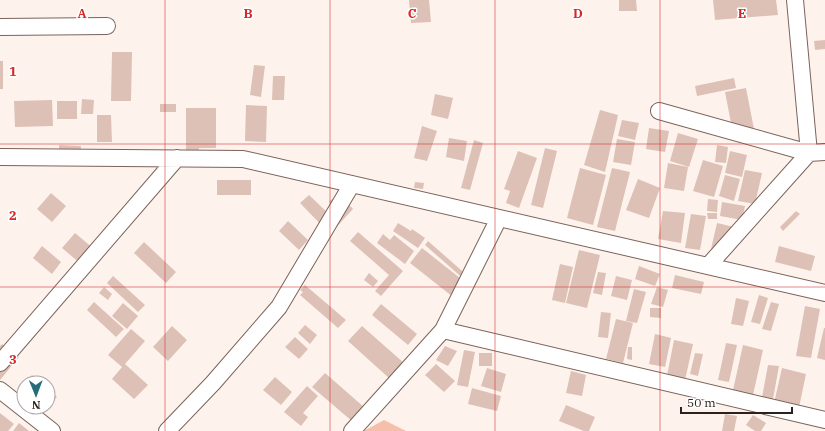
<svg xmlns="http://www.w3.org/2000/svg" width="825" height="431" font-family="'IBM Plex Serif',serif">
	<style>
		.green { fill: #f6bfa9 }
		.building { fill: #ddc1b6 }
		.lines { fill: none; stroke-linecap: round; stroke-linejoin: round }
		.minor-casing { stroke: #7b6359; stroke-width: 18 }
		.minor { stroke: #fff; stroke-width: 16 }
		.grid { fill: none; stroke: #d62828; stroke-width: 1; stroke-opacity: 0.55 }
		.grid-label { font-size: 13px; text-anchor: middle; font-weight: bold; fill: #d62828; stroke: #fff; stroke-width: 3; stroke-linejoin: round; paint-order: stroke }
	</style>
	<rect width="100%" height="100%" fill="#fef2ed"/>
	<path class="green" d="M384,420l22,11h-42z"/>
	<path class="building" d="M409,0h20l2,22 -20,1z
		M619,0h17l1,11h-18z
		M713,0h63l2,15 -63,5z
		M825,40v9l-10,1 -1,-9z
		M112,52h20l-1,49h-20z
		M0,61h3v28h-3z
		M254,65l11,1 -4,31 -11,-2z
		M273,76h12l-1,24h-12z
		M734,78l2,10 -39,8 -2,-10z
		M746,88l8,41 -21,4 -8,-41z
		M435,94l18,4 -5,21 -17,-4z
		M82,99l12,1 -1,14h-12z
		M52,100l1,26 -38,1 -1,-26z
		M57,101h20v18h-20z
		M160,104h16v8h-16z
		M246,105l21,1 -1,36 -21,-1z
		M186,108h30v40h-17l-1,6h-12z
		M600,110l18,5 -13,57 -21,-7z
		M97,115h14l1,27h-15z
		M622,120l17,3 -4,17 -17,-4z
		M422,126l15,5 -10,30 -13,-3z
		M649,128l20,3 -4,21 -19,-3z
		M678,133l20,6 -9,28 -19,-6z
		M449,138l18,3 -3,20 -18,-4z
		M617,139l18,3 -4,23 -18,-3z
		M474,140l9,3 -13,47 -9,-2z
		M59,145l22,1 -1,14 -21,-1z
		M717,145l11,2 -2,16 -11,-1z
		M545,148l12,3 -14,57 -12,-3z
		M518,151l19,7 -18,50 -13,-5 4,-12 -6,-2z
		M730,151l17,4 -5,22 -17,-4z
		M703,160l20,6 -9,31 -21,-6z
		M668,163l20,4 -4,24 -20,-3z
		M580,168l26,7 -13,50 -26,-7z
		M612,168l18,4 -15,59 -18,-4z
		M745,170l17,3 -7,31 -17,-3z
		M725,175l15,4 -6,22 -15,-5z
		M638,179l22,9 -11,30 -23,-8z
		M217,180h34v15h-34z
		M415,182l9,1 -1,6 -9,-1z
		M51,193l15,13 -14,16 -15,-13z
		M309,195l21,20 4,-5 -5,-9 11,-6 13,14 -23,25 -30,-31z
		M708,199l10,1 -1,12 -10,-1z
		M722,202l23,4 -3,14 -22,-4z
		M663,211l22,2 -4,30 -23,-4z
		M796,211l4,3 -17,17 -3,-4z
		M707,213h10v6h-9z
		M691,214l15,2 -6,34 -15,-2z
		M288,221l20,19 -9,10 -20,-19z
		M398,223l13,8 1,-2 13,9 -7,10 -25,-17z
		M717,223l17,4 -5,26 -18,-4z
		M358,232l45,39 -22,25 -6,-5 14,-16 -39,-34z
		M75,233l25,21 -13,15 -25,-21z
		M383,234l7,6 4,-5 20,16 -9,13 -28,-21z
		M428,241l41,36 -3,4 -41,-36z
		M144,242l32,30 -10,11 -32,-30z
		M42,246l19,16 -9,12 -19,-16z
		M779,246l36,10 -4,15 -36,-9z
		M422,248l43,34 -12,15 -43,-34z
		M579,250l21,5 -13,53 -21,-5z
		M560,264l13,3 -8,36 -13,-3z
		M639,266l21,8 -5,12 -20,-7z
		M598,272l8,1 -4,22 -9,-2z
		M369,273l9,8 -5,6 -9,-7z
		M675,275l29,7 -3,12 -29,-6z
		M113,276l32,29 -7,7 -31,-29z
		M616,276l16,4 -5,20 -16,-4z
		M305,285l41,35 -8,8 -38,-33 3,-3 -3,-2z
		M104,287l8,7 -4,6 -9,-7z
		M657,287l11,3 -5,17 -12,-3z
		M634,289l12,3 -9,31 -11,-2z
		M759,295l9,3 -8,26 -9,-2z
		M736,298l13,3 -6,25 -12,-2z
		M94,302l30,27 -8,8 -29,-27z
		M771,302l8,2 -8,27 -9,-2z
		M123,303l15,13 -11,13 -15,-13z
		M381,304l36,30 -9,11 -36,-30z
		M805,306l15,3 -9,49 -15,-2z
		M650,308h11v10l-11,-1z
		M601,312l10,1 -3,25 -10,-1z
		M616,319l17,4 -10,40 -17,-4z
		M305,325l12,10 -7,9 -12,-11z
		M172,326l15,14 -19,21 -15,-14z
		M362,326l42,37 -14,16 -42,-38z
		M824,328h1v32l-8,-2z
		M131,329l14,12 -20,23 23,21 -14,14 -22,-20 10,-12 -14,-12z
		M655,334l16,4 -6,29 -16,-3z
		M295,337l13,12 -9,10 -14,-12z
		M674,340l19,4 -8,36 -18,-4z
		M726,343l11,2 -8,37 -11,-2z
		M2,344l17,13 -19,23v-34z
		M743,345l20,5 -10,45 -20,-5z
		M445,346l12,5 -9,15 -12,-6z
		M628,347h4v13l-5,-1z
		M464,350l11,2 -7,35 -11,-2z
		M479,353h13v13h-13z
		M695,353l8,1 -5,22 -8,-2z
		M436,364l19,17 -11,11 -19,-17z
		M768,365l11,1 -8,44 -11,-2z
		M487,368l19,6 -5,18 -20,-6z
		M782,368l24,6 -9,43 -25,-5z
		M571,371l15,4 -4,21 -16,-3z
		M325,373l40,35 -12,14 -41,-35z
		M32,375l10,8h-18z
		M275,377l17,15 -11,13 -18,-15z
		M307,386l11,10 -15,17 5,4 -7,9 -17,-14z
		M472,388l29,8 -4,15 -29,-7z
		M48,389l9,8 -9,9z
		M566,405l29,12 -6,14h-5l-25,-10z
		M0,413l14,11 -6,7h-8z
		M725,414l12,2 -3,15h-12z
		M753,415l13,8 -5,8h-6l-9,-6z
		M19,423l10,8h-16z"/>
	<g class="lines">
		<defs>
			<path id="minor" d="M0,27l107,-1
				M659,111l150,42 16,-1
				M0,157l243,2 582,134
				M708,266l101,-113 -14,-153
				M443,330l382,90
				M0,363l177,-205
				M0,390l52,41
				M167,431l46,-48 66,-76 73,-123
				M352,431l91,-101 56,-112"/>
		</defs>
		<use href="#minor" class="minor-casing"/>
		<use href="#minor" class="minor"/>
	</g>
	<path class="grid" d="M165,0v431M330,0v431M495,0v431M660,0v431M0,144h825M0,287h825"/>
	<g class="grid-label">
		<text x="82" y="18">A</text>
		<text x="248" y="18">B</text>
		<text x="412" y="18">C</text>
		<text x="578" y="18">D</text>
		<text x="742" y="18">E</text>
		<text x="13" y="76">1</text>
		<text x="13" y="220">2</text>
		<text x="13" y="364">3</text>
	</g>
	<g transform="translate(36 395) rotate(179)"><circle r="19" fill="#ffffff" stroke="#aaa6a5"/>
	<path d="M0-3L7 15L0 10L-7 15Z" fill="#256d79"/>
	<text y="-6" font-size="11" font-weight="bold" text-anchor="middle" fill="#2b211d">N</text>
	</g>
	<path d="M681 407v6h111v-6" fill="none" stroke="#2b211d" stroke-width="2"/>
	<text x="687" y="407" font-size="12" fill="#2b211d" stroke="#ffffff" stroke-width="3" paint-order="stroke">50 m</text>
</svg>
